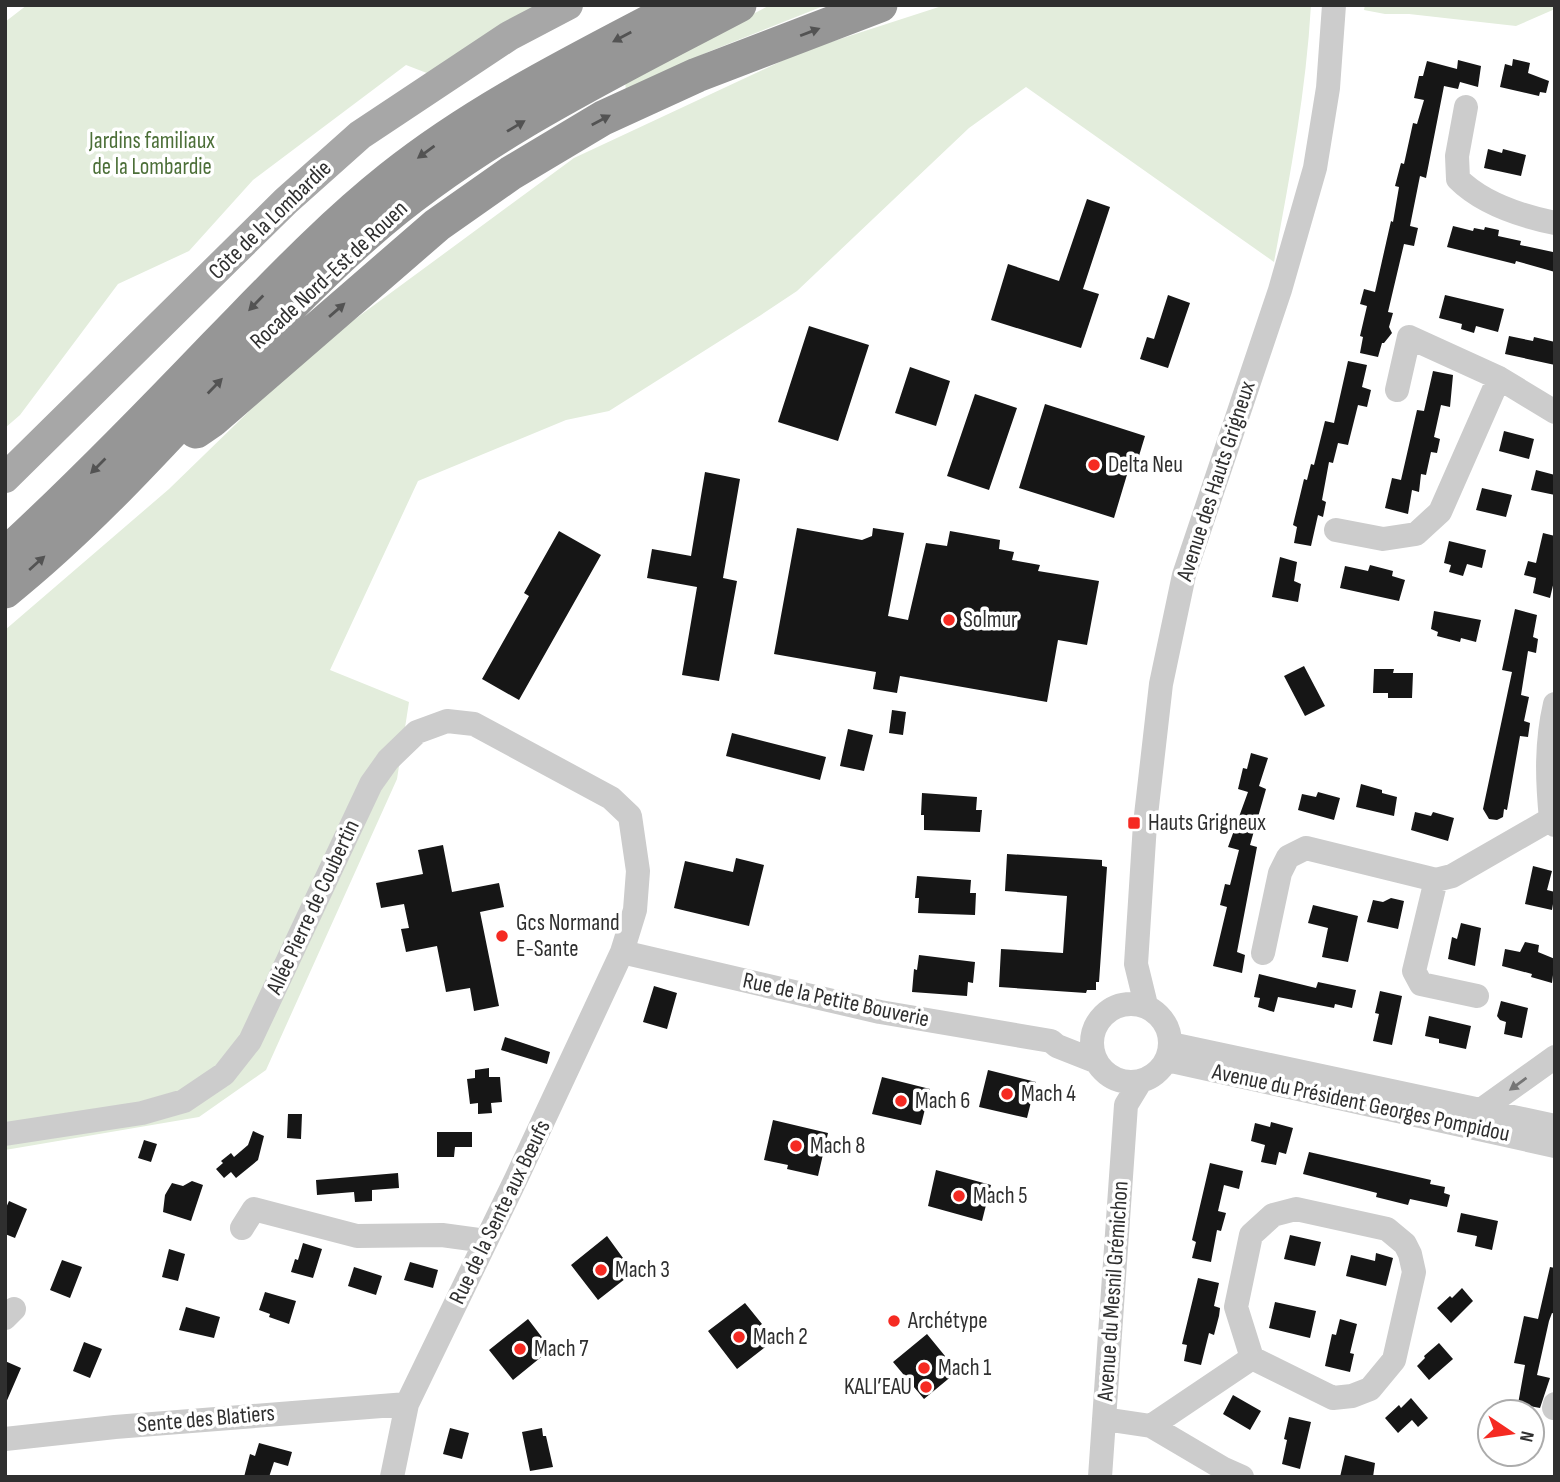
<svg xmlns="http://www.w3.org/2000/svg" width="1560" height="1482" font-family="'Sofia Sans Condensed',sans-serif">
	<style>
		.green { fill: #e3eddc }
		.building { fill: #161616 }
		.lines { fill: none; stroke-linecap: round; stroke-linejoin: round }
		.minor { stroke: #ccc; stroke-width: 24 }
		.major { stroke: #a7a7a7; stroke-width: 30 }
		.highway { stroke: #969696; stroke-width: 35 }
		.oneway { fill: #535353 }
		.oneway2 { fill: #767676 }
		.poi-dot { fill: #f52a22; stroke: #fff; stroke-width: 2.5 }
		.labels { text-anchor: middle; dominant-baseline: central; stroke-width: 7; stroke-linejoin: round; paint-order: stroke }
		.park-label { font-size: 23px; fill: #4c6f38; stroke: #fff }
		.street-label { font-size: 23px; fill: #2f2f2f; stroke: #fff }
		.poi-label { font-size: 23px; fill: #2f2f2f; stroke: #fff; text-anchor: start }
	</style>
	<rect width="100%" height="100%" fill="#fff"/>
	<path class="green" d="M27,5h523l-118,70 -26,-10 -153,115 -64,71 -71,33 -98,131 -15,13v-406z
		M770,5h56l-118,47 -82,39 -1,-10z
		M945,5h366c-5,87 -21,171 -37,257l-248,-175 -57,41 -172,163 -36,24 -152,96 -43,9 -148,61 -88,189 79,32 -12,77 -131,291 -67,47 -194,33v-520l164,-141 140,-136 265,-195 229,-107z
		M1365,5h190v4l-39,17 -107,-12h-24l-21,-4z"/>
	<path class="building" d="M1513,59l17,4 -2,10 21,8 -3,12 -6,-1 -1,4 -39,-9 5,-23 7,2z
		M1458,60l23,6 -3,21 -18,-5 -2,7 -14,-3 -18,92 -6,-2 -10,50 8,2 -4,18 -10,-2 -16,68 5,1 -4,14 3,6 -8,10h-2l-4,14 -18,-4 3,-16 -3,-1 7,-30 -7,-2 4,-15 11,3 16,-71 2,1 6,-35 -4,-1 6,-23 3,1 9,-41 4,1 7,-24 -10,-2 5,-22h4l4,-15 30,8z
		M1488,149l14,4 1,-4 23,6 -5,21 -37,-8z
		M1087,199l23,8 -27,82 16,5 -18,54 -90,-28 17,-56 51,17z
		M1453,226l20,5 1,-3 10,2 1,-3 14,3 -1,6 23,5 -1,4 33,7 2,20 -39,-11 -1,3 -68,-17z
		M1168,295l22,8 -22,65 -28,-9 7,-22 7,2z
		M1445,295l59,14 -6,23 -22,-6 -2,7 -13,-4 1,-5 -23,-6z
		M809,326l60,19 -31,96 -60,-19z
		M1509,336l24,5 1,-4 21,5v23l-50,-11z
		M1348,361l19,4 -5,22 9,3 -4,17 -9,-2 -10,40 -10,-2 -5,20 -4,-1 -7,38 4,2 -3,15 -5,-2 -7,31 -17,-3 3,-16 -4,-2 11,-46 3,1 4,-16 3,1 11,-44 9,2z
		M910,367l40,14 -14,45 -41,-13z
		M1433,371l20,4 -3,32 -9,-2 -7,32 6,2 -3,14 -6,-1 -5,23 -5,-1 -2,18 -7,-2 -4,24 -23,-6 7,-30 9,2 16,-70 7,1z
		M975,394l42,14 -28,82 -42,-14z
		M1045,404l100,32 -10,33 -6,-1 -15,50 -95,-30z
		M1504,431l30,8 -5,20 -30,-8z
		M1536,470l19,5v20l-24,-5z
		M705,472l35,7 -17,99 14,3 -18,100 -37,-6 15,-88 -50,-9 5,-29 39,7z
		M1482,488l30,7 -6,22 -30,-7z
		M797,528l65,12 10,-4 1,-8 31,5 -16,83 20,4 18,-77 21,3 3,-15 50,9 -1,9 15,3 -2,8 28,5 -2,6 61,10 -12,64 -29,-5 -11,62 -147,-26 -3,17 -24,-4 3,-17 -102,-18z
		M559,531l42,24 -82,145 -37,-21 47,-83 -5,-3z
		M1543,533l12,3v41l-5,21 -17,-5 3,-15 -12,-3 4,-14 8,2z
		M1449,541l37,9 -4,18 -15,-4 -4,12 -14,-4 2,-7 -7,-2z
		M1280,557l17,5 -3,19 7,3 -3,18 -26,-5z
		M1370,565l23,6 -1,5 13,4 -6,21 -59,-13 5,-22 23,5z
		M1515,609l22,6 -4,22 5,2 -2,14 -8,-2 -7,44 8,2 -5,24 6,2 -2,14 -8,-1 -13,74 -3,-1 -1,8 -6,3 -8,-1 -6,-10 29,-137 -10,-2z
		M1434,611l47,9 -5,22 -15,-4 -1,4 -23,-6 1,-4 -7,-3z
		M1304,666l21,40 -20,10 -21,-40z
		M1374,669h20l-1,4h20l-1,25h-24v-5h-15z
		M892,710l14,2 -3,23 -14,-2z
		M848,729l25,6 -9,36 -24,-5z
		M732,733l94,24 -6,23 -94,-24z
		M1251,753l17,5 -9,28 7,3 -16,56 7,2 -20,105 8,3 -3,18 -29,-7 14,-59 -7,-2 5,-21 5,1 9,-35 -11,-3 20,-55 -10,-3 5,-21 4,1z
		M1361,784l21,6v3l15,4 -3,19 -38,-9z
		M1318,792l22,6 -6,22 -36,-10 4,-16 14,3z
		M922,793l55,4 -1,13h6l-2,22 -56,-2v-15h-3z
		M1415,812l16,4 2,-4 21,6 -6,23 -37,-11z
		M443,845l9,47 47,-9 5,24 -24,5 19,94 -25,5 -4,-23 -24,4 -9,-46 -31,6 -5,-23 8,-1 -5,-24 -23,4 -5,-25 47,-9 -5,-24z
		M1007,854l95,6v6l5,1 -8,115h-3v8h-9l-1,3 -87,-6 2,-38 62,4 4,-57 -62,-5z
		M736,858l28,7 -15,61 -75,-18 11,-47 48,11z
		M1533,866l19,5 -5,19 8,2 -3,18 -27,-6z
		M917,876l54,4 -1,13h6l-1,22 -57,-2 1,-15h-4z
		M1391,898l13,3 -6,28 -31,-7 6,-22 10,2z
		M1313,905l45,11 -10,46 -26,-5 6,-29 -20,-5z
		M1461,923l20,5 -6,38 -27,-7 4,-22 5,2z
		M1525,942l14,3 -1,7 17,7 -3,24 -21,-6 1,-3 -30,-8 3,-17 15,3z
		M919,955l56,7 -2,21 -5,-1 -1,14 -55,-4 2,-23 3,1z
		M1259,974l57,14 2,-6 38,8 -4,18 -17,-4 -1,4 -56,-11 -4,15 -16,-5 2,-9 -6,-1z
		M654,986l23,7 -10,36 -24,-7z
		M1380,991l22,5 -10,49 -19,-4 6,-27 -4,-1z
		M1501,1001l27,7 -6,30 -18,-4 2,-12 -6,-2 -3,-4z
		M1429,1016l42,10 -5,23 -27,-6v-4l-14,-3z
		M505,1037l45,15 -3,12 -46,-14z
		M489,1068v9h11l2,25 -11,1 1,10 -14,1v-11l-8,1 -3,-25 8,-1v-8z
		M988,1070l48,12 -9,36 -48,-11z
		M882,1077l48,12 -9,36 -49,-11z
		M288,1114h14l-1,25 -14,-1z
		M773,1120l55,13 -10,43 -31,-7 1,-4 -24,-5z
		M1271,1122l22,6 -7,26 -7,-2 -3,13 -15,-3 4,-17 -14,-4 4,-18 15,4z
		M253,1131l11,5 -6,24 -22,18 -5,-6 -7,6 -8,-9 7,-6 -2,-2 10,-8 3,4 14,-12z
		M437,1132h35v15h-17l-1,10h-17z
		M144,1140l13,4 -6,18 -13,-4z
		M1309,1152l122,28 -1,4 15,3 -1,6 6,2 -3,12 -37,-8 -2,6 -32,-8 1,-4 -74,-19z
		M1210,1163l33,8 -4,18 -15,-4 -6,26 8,2 -5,18 -4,-1 -6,32 -19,-4 4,-16 -4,-2z
		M936,1170l55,15 -9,36 -54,-15z
		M398,1173l1,15 -27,2v11l-17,1 -1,-10 -37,3 -1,-15z
		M192,1181l11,4 -12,36 -28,-9 2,-17 7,-12 11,3z
		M9,1201l18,8 -12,29 -10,-4v-24z
		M1461,1213l37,8 -6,29 -17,-4 2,-10 -20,-4z
		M1290,1235l31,7 -6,24 -31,-7z
		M607,1236l16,22 -4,2 11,15 -32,25 -27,-35z
		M303,1243l19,6 -9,29 -22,-6 4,-13 3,1z
		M169,1249l16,5 -7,27 -16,-4z
		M1376,1253l17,5 -7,28 -40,-10 5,-21 24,6z
		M62,1260l20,7 -12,31 -20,-8z
		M410,1262l28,8 -5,18 -29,-8z
		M354,1267l28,9 -6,19 -28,-9z
		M1550,1267l5,1v46l-3,-1 -3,8 -12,54 13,3 -10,30 -22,-4 7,-39 -11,-2 10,-47 14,3z
		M1198,1278l21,5 -5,23 6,2 -1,8 -5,19 -5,-2 -8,32 -17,-4 3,-16 -5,-1z
		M1462,1288l11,13 -22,22 -14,-15 13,-12 2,2z
		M265,1292l31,9 -7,23 -20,-7 1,-3 -11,-4z
		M1275,1302l41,9 -6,27 -41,-10z
		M745,1303l17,21 -5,4 12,16 -32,25 -29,-38z
		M186,1307l34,10 -6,21 -35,-8z
		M528,1319l23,30 -38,31 -24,-30z
		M1340,1319l17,5 -7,29 4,1 -4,18 -25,-6 7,-32 4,1z
		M927,1334l18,22 -4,4 12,15 -29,24 -31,-37z
		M84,1342l18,7 -12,29 -17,-7z
		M1439,1343l14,16 -24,21 -12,-14 8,-8 -1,-2z
		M5,1361l16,7 -16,37z
		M1233,1395l28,16 -11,19 -27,-16z
		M1411,1398l17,20 -10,9 -6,-7 -14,13 -13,-15 14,-13 2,3z
		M1289,1417l22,5 -11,47 -18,-5 5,-24 -3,-1z
		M450,1428l19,5 -7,26 -19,-5z
		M542,1428l1,8h3l7,31 -23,4 -8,-39z
		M259,1443l33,9 -4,14 -14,-4 -5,15h-25l6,-23 5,2z
		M1345,1455l30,8 -2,14h-33z"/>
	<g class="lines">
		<path class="minor" d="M1466,107l-9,49 1,23c24,24 63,37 97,44
			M1397,390l12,-53 90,41 56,34
			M1336,530l47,9 33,-5 24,-22 59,-134
			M1555,704c-9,39 -8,75 -4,115l4,6
			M1436,880l-22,91 7,13 56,12
			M622,952l258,60 171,29 6,5 38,15
			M1263,953l17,-80 8,-16 18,-9 130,32 16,-4 99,-57
			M1092 1043a39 39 0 1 1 78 0a39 39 0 1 1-78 0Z
			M1146,1005l-10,-41 9,-140 16,-140 23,-109 96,-285 35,-122 13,-80 6,-83
			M1171,1044l384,82
			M1167,1060l388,86
			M1479,1119l2,-9 74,-53
			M5,1134l137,-21 42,-12 40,-27 26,-33 121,-257 17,-24 29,-28 30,-11 27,3 137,74 19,18 8,55 -3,39 -13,42 -106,227 -109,225 -15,73
			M242,1228l12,-19 103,27 85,-1 44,6
			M5,1318l9,-9
			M1554,1408l1,-4
			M1104,1419l47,7 101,-68 81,40 19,-2 18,-7 24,-29 20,-88 -4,-18 -5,-10 -18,-15 -91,-20 -23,6 -22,20 -15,72 16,51
			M1151,1426l73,43 18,8
			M5,1439l110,-12 292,-23
			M1100,1477l26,-372 14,-23"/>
		<path class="major" d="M5,478l281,-277 74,-66 149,-99 59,-31"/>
		<path class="highway" d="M196,431l16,-11 225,-195 74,-52 92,-55 94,-43 183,-70
			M5,555c73,-67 142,-138 210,-209 57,-58 113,-118 176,-168 89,-71 191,-120 291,-173
			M5,591c132,-106 234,-245 361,-357 110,-97 244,-161 373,-229"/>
	</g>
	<defs><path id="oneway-solid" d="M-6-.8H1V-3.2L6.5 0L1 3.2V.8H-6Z" transform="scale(1.75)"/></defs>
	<g class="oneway">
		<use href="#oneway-solid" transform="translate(810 32) rotate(-21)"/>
		<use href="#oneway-solid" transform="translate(622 37) rotate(152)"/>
		<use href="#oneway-solid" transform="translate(601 120) rotate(-28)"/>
		<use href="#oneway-solid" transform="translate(516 126) rotate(-31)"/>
		<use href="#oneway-solid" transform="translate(426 152) rotate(144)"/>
		<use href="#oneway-solid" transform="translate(256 303) rotate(134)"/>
		<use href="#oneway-solid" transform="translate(337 310) rotate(-41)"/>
		<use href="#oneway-solid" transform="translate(215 386) rotate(-46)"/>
		<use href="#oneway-solid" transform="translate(98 466) rotate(135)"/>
		<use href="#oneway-solid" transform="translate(37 563) rotate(-42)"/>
	</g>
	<use class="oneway2" href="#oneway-solid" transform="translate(1518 1084) rotate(144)"/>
	<g class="poi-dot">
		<circle cx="1094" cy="465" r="7"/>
		<circle cx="949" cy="620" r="7"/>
		<rect x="1127" y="816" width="14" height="14" rx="3.5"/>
		<circle cx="502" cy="936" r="7"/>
		<circle cx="1007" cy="1094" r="7"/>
		<circle cx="901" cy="1101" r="7"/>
		<circle cx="796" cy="1146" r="7"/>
		<circle cx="959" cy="1196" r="7"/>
		<circle cx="601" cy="1270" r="7"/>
		<circle cx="894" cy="1321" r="7"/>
		<circle cx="739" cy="1337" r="7"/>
		<circle cx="520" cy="1349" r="7"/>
		<circle cx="924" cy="1368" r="7"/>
		<circle cx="926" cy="1387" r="7"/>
	</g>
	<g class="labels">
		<g class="park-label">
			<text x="152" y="141">Jardins familiaux<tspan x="152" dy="26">de la Lombardie</tspan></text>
		</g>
		<g class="street-label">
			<text transform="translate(270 220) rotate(-44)">Côte de la Lombardie</text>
			<text transform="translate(329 275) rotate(-43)">Rocade Nord-Est de Rouen</text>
			<text transform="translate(1216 481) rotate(-72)">Avenue des Hauts Grigneux</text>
			<text transform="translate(313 907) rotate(-65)">Allée Pierre de Coubertin</text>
			<text transform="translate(836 1000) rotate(12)">Rue de la Petite Bouverie</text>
			<text transform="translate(1361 1103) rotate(12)">Avenue du Président Georges Pompidou</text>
			<text transform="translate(500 1212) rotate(-64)">Rue de la Sente aux Bœufs</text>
			<text transform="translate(1113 1291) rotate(-86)">Avenue du Mesnil Grémichon</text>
			<text transform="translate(206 1419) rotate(-5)">Sente des Blatiers</text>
		</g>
		<g class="poi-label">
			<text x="1108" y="465">Delta Neu</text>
			<text x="963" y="620">Solmur</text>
			<text x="1148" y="823">Hauts Grigneux</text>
			<text x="516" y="923">Gcs Normand<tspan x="516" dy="26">E-Sante</tspan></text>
			<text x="1021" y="1094">Mach 4</text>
			<text x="915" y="1101">Mach 6</text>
			<text x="810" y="1146">Mach 8</text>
			<text x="973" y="1196">Mach 5</text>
			<text x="615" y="1270">Mach 3</text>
			<text x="908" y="1321">Archétype</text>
			<text x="753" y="1337">Mach 2</text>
			<text x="534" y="1349">Mach 7</text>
			<text x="938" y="1368">Mach 1</text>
			<text x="912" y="1387" text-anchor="end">KALI’EAU</text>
		</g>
	</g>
	<rect width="1560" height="1482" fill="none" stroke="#2f2f2f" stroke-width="14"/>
	<g transform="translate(1511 1433) rotate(103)"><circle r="33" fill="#ffffff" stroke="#acacac" stroke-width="2"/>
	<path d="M0-5L12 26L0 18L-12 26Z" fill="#f52a22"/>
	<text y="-10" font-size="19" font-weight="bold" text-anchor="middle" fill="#2f2f2f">N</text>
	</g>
</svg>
